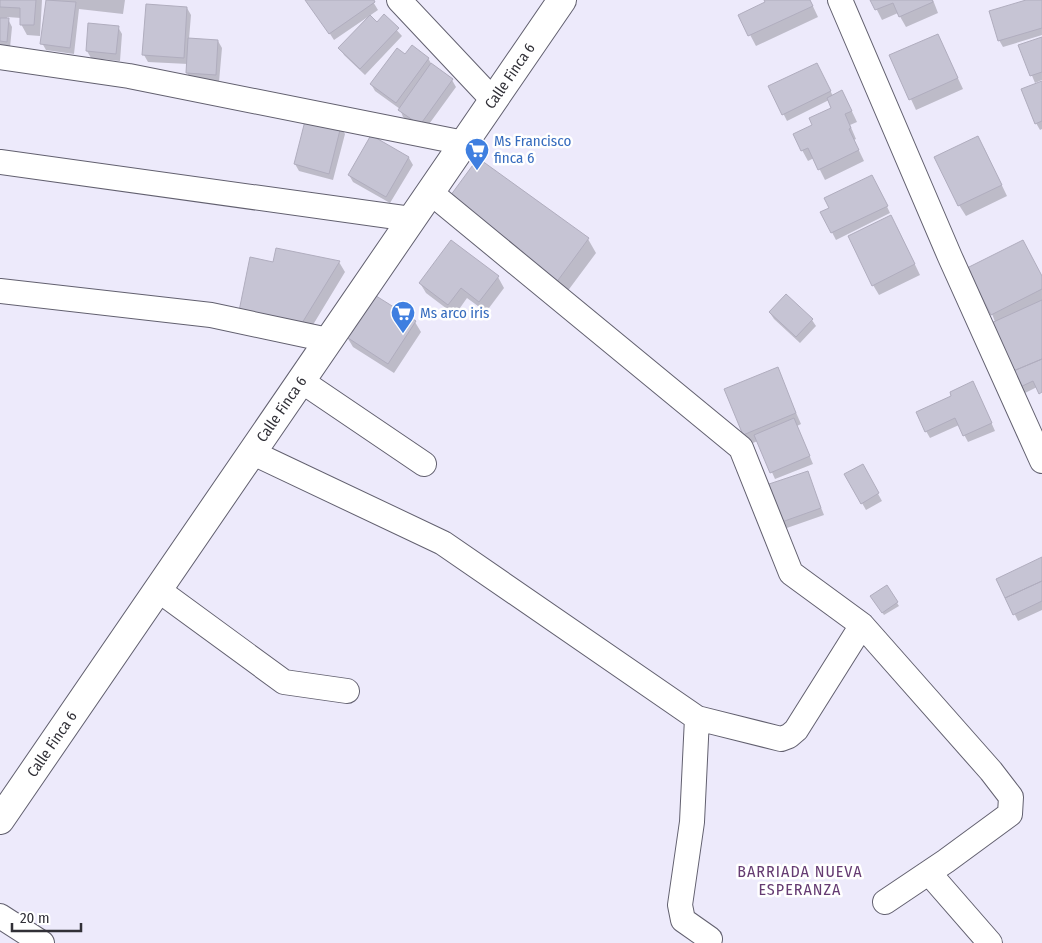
<svg xmlns="http://www.w3.org/2000/svg" width="1042" height="943" font-family="'Fira Sans Condensed',sans-serif">
	<style>
		.shadow { fill: #0003 }
		.building { fill: #c6c4d4; stroke: #b0adbe }
		.lines { fill: none; stroke-linecap: round; stroke-linejoin: round }
		.street-casing { stroke: #62606f; stroke-width: 26 }
		.secondary-casing { stroke: #62606f; stroke-width: 30 }
		.street { stroke: #fff; stroke-width: 24 }
		.secondary { stroke: #fff; stroke-width: 28 }
		.labels { text-anchor: middle; dominant-baseline: central; stroke-width: 5; stroke-linejoin: round; paint-order: stroke }
		.street-label { font-size: 15px; fill: #313037; stroke: #fff }
		.shop-label { font-size: 15px; fill: #366cbe; stroke: #fff; text-anchor: start }
		.neighbourhood-label { font-size: 16px; letter-spacing: 1px; fill: #653b72; stroke: #fff }
	</style>
	<rect width="100%" height="100%" fill="#edeafb"/>
	<path class="shadow" d="M0,0h42l-2,36 -13,-1 -6,-11v-6l-14,-1 5,10 -2,21 -10,-1z
		M47,0h78l-2,14 -44,-5 -5,45 -28,-4 -4,-7z
		M308,0h64l6,10 -44,30z
		M765,0h45l8,17 -62,29 -16,-30 27,-13z
		M872,0h61l5,13 -32,14 -8,-14 -16,7z
		M1031,0h11v35l-39,12 -4,-7z
		M187,8l4,7 -2,24 29,2 4,7 -3,34 -28,-3 -4,-6 1,-9 -40,-2 -4,-7z
		M384,16l18,20 -37,39 -21,-20 -4,-7 37,-24z
		M118,27l4,7 -2,27 -29,-3 -4,-7z
		M1042,38v42l-7,3 -15,-37z
		M943,46l20,43 -47,21 -25,-54z
		M405,55l23,3 4,7 20,15 4,7 -32,44 -21,-14 -3,-8 -25,-18 -4,-7z
		M820,71l13,25 15,7 9,19 -7,3 6,14 -2,1 10,21 -39,19 -11,-22 -6,3 -6,-11 12,-25 19,-17 -4,-8 -42,21 -17,-34z
		M1042,83v46l-2,1 -4,-7z
		M341,127l4,7 -12,46 -34,-9 -4,-7z
		M372,137l37,21 4,7 -23,38 -37,-21 -4,-7z
		M984,148l23,48 -41,20 -7,-11z
		M876,183l14,30 -54,27 -14,-27z
		M454,217l134,22 8,14 -32,43z
		M897,227l23,48 -41,20 -6,-10z
		M339,262l6,10 -40,66 -31,-75z
		M498,277l6,11 -18,24 -19,-14 -12,17 -29,-22 -6,-10z
		M1042,278v113l-5,-4 -14,7 -31,-80z
		M770,313l42,7 4,6 -16,17 -26,-24z
		M415,322l6,10 -27,41 -41,-26 -6,-10z
		M777,369l24,55 -4,2 16,38 -38,15 -17,-38 -8,3 -6,-10z
		M977,390l18,41 -27,11 -9,-17 -29,13 -4,-7z
		M862,465l20,36 -16,9 -20,-35z
		M807,472l17,43 -40,14 -4,-6z
		M1042,558v52l-24,11 -20,-41z
		M887,587l12,19 -15,9 -12,-18z"/>
	<path class="building" d="M0,0h36l-2,25h-14v-17l-20,-1z
		M46,0l30,2 -6,46 -30,-4z
		M305,0h69l1,2 -46,32z
		M764,0h46l3,6 -65,30 -10,-21 27,-13z
		M870,0h62l1,2 -34,15 -6,-14 -18,7z
		M1026,0h16v28l-44,13 -9,-30z
		M146,4l41,3 -3,51 -42,-3z
		M384,14l15,14 -39,41 -22,-21 32,-33 7,7z
		M0,18h9l-2,24 -7,-1z
		M88,23l31,3 -3,28 -30,-3z
		M938,34l20,44 -49,22 -20,-45z
		M1042,37v35l-12,4 -12,-31z
		M188,38l30,2 -2,35 -30,-2z
		M412,45l17,13 -33,45 -26,-19 27,-36 8,6z
		M431,63l22,16 -33,46 -22,-15z
		M817,63l14,28 -49,24 -14,-29z
		M1042,81v40l-7,3 -14,-35z
		M842,90l10,21 -7,3 6,14 -2,1 10,21 -41,20 -10,-22 -7,3 -8,-17 19,-9 -3,-7 22,-10 -4,-10z
		M306,117l35,9 -12,48 -35,-10z
		M371,135l38,22 -23,40 -38,-22z
		M978,136l24,49 -44,21 -24,-49z
		M478,158l111,80 -33,45 -111,-80z
		M872,175l16,31 -57,27 -11,-21 9,-4 -5,-10z
		M891,215l24,49 -43,22 -24,-50z
		M451,240l48,36 -20,26 -18,-14 -13,17 -29,-22z
		M1023,240l19,36v13l-51,26 -24,-47z
		M276,248l64,13 -41,67 -61,-12 12,-59 23,5z
		M373,294l43,27 -28,43 -43,-28z
		M786,294l27,25 -17,18 -27,-25z
		M1042,300v59l-31,13 -22,-48z
		M1042,359v33l-3,2 -6,-13 -15,7 -7,-16z
		M778,367l18,46 -53,22 -19,-46z
		M973,381l19,42 -29,13 -8,-18 -30,14 -9,-20 35,-16 -1,-4z
		M794,418l16,38 -40,17 -16,-38z
		M863,464l16,29 -18,11 -17,-30z
		M808,471l13,37 -42,15 -13,-38z
		M1042,557v24l-37,17 -9,-19z
		M1042,581v20l-29,14 -8,-17z
		M887,585l11,17 -16,11 -12,-17z"/>
	<g class="lines">
		<defs>
			<path id="street" d="M399,0l94,100
				M840,0l110,257 92,204
				M0,57l129,19 335,67
				M0,162l411,57
				M430,192l311,256 50,125 71,52 129,146 20,26 -1,17 -64,47 -61,41
				M0,291l211,24 117,25
				M300,380l124,84
				M251,452l192,91 254,175 -5,104 -12,83 3,15 27,19 -2,4
				M157,589l127,93 63,9
				M697,718l84,21 8,-3 7,-6 66,-105
				M929,873l61,70
				M0,916l42,27"/>
			<g id="secondary">
				<path id="s1" d="M0,820l562,-820"/>
			</g>
		</defs>
		<use href="#street" class="street-casing"/>
		<use href="#secondary" class="secondary-casing"/>
		<use href="#street" class="street"/>
		<use href="#secondary" class="secondary"/>
	</g>
	<defs>
		<symbol id="supermarket-pin" viewBox="-11 -11 22 30"><path d="M0 17L-7.5 6A9.5 9.5 0 1 1 7.5 6Z" fill="#3f7fe0" stroke="#fff"/><path d="M-6-5.5h2.5l.6 2H6L4.5 2H-2.5L-4.4-4H-6ZM-1.5 3.2a1.3 1.3 0 1 0 .1 0ZM3 3.2a1.3 1.3 0 1 0 .1 0Z" fill="#fff"/></symbol>
	</defs>
	<g fill-rule="evenodd">
		<use href="#supermarket-pin" x="463" y="136" width="28" height="38"/>
		<use href="#supermarket-pin" x="389" y="299" width="28" height="38"/>
	</g>
	<g class="labels">
		<g class="street-label">
			<text stroke="none"><textPath href="#s1" startOffset="902">Calle Finca 6</textPath></text>
			<text stroke="none"><textPath href="#s1" startOffset="498">Calle Finca 6</textPath></text>
			<text stroke="none"><textPath href="#s1" startOffset="92">Calle Finca 6</textPath></text>
		</g>
		<g class="shop-label">
			<text x="494" y="141">Ms Francisco<tspan x="494" dy="17">finca 6</tspan></text>
			<text x="420" y="313">Ms arco iris</text>
		</g>
		<g class="neighbourhood-label">
			<text x="800" y="871">BARRIADA NUEVA<tspan x="800" dy="18">ESPERANZA</tspan></text>
		</g>
	</g>
	<path d="M12 923v8h69v-8" fill="none" stroke="#313037" stroke-width="2.5"/>
	<text x="20" y="923" font-size="15" fill="#313037" stroke="#ffffff" stroke-width="4" paint-order="stroke">20 m</text>
</svg>
